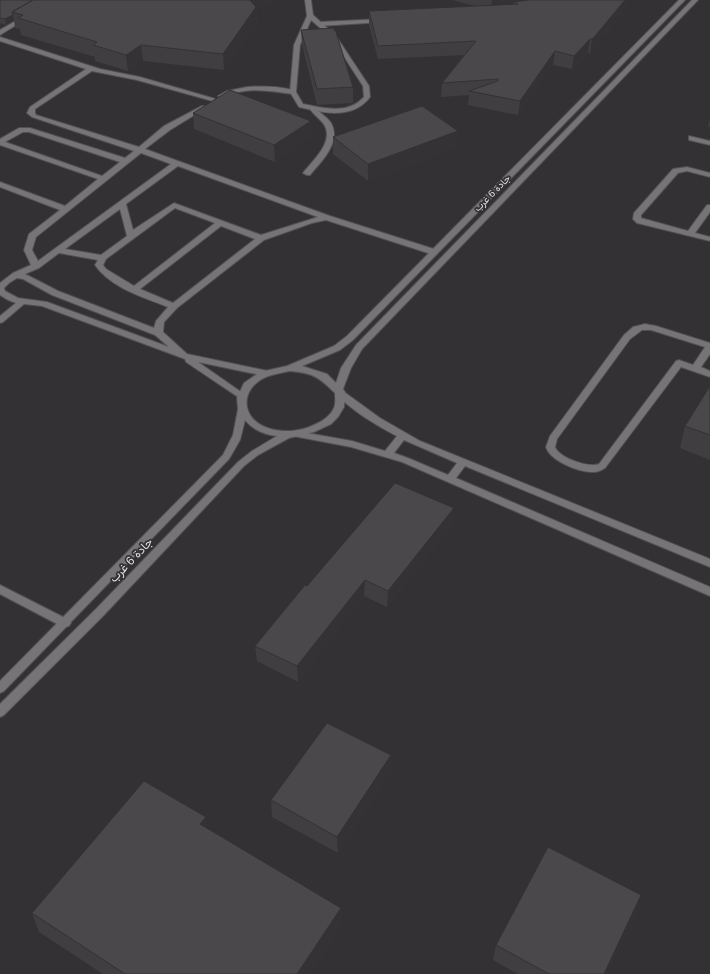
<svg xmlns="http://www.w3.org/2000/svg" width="710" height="974" font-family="Helvetica,Vazirmatn,sans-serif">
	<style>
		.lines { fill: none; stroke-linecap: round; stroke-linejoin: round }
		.lane-casing { stroke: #515052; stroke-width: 2 }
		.street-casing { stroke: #515052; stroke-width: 2 }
		.secondary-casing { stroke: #515052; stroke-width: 2 }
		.lane { fill: #767477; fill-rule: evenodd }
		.street { fill: #767477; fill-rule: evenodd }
		.secondary { fill: #767477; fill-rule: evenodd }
		.wall { fill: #403e40 }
		.shaded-wall { fill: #343234 }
		.building { fill: #4a484a; stroke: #343234 }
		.labels { text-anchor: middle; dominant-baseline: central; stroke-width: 3.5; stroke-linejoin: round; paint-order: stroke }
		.far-street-label { font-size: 10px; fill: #dfdee0; stroke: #333133 }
		.street-label { font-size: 12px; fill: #dfdee0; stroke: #333133 }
	</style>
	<rect width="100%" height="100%" fill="#333133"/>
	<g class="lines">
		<defs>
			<path id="lane" d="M24,16l5,1 -29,18v-5z
				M382,19l2,1v2l-65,4 -3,-2 3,-2z
				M0,37l100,32 40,8 79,23 -3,2 -79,-22 -45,-9 -57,38v4l1,2 103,32 25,-21 38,-20h4v2l-36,22 -25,19 185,67 107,34 1,2 -1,2h-6l-105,-34 -14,3 -48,17 -87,68 -13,14 -1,10 24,22 81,17 2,2 -2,2 -3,1 -67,-14 46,32 2,2 -2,2 -3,1 -55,-37 -1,-3 -143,-53 -18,-2 -21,18 -3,1v-7l16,-13 -8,-3 -8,-5v-12l13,-10 18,-8 -7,-15 5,-16 31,-24 -60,-23v-5l65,24 33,-27 -98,-34v-6l19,-11h11l95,30 9,-7 -102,-34 -5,-4 3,-6 56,-38 -86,-28zM23,132h6l91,30 -18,14 -97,-34zM141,153l30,11 -133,97 -6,-11 4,-13zM178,166l140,51 -57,18 -87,-32 -41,27 -7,-26zM175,208l40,15 -81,63 -28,-17 -3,-4 3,-6zM120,209l7,27 -26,19 -36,-6zM221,226l34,13 -82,64 -33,-14zM59,253l39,7 -3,5c16,23 48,32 73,42l-12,14 -2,7 -96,-37 -33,-17 14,-6zM17,278l6,1 29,16 103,40 14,12 -122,-45 -29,-4 -13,-7 -1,-3 5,-5z
				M247,87c12,-1 41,-1 49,5l-3,2c-18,-2 -36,-6 -54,-2 -6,1 -12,4 -18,6l-3,-2 9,-5z
				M313,107l2,1c5,5 12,9 16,15 11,19 -10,39 -21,52h-3l-4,-2c10,-13 33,-32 20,-50 -4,-5 -10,-9 -13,-14z
				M689,136l21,5v4l-21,-5z
				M687,167l23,6v4l-23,-6 -9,2 -37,42v3l47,13 19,-26h3v7l-15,21 15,4v4l-73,-18 -4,-4 1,-6 39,-44z
				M645,324l11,2 54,17v11l-9,13 9,4v6l-29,-10 -76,101c-3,2 -7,4 -11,4 -14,1 -44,-11 -48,-25l4,-11 74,-101 9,-8zM642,330h9l54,17 -12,18 -14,-5 -3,1 -77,103c-10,4 -40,-6 -44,-17l2,-8 73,-100z
				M340,389l40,29 40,23 290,118v8l-245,-101 -9,12 254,109v9l-308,-134 -51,-15 -58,-11 -2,-2 5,-3 56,10 33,10 12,-15c-18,-9 -50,-28 -62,-44zM404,440l53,23 -9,12 -40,-17 -14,-5z
				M0,585l69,35 2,3 -2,3 -4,1 -4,-1 -61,-32z"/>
			<path id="street" d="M305,0h6l2,15 23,21 33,50 1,11c-17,23 -47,16 -71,10l-9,-15 4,-47 13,-29zM311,20l21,18 31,48 1,11c-16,18 -40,11 -61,7l-7,-12 4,-47z"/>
			<path id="secondary" d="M679,0h6l-332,340 -13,10 -38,16 25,8 9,9 5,-15 15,-23 336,-345h6l-336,349 -11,19 -8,21 2,3 -1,15 -6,10 -7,7 -17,8 -25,6 -31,17 -14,11 -140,149 -100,100 -4,2v-13l96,-95 142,-147 14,-11 25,-15c-12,-1 -24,-6 -32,-16l-5,20 -11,19 -225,232 -4,2v-12l223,-226 10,-20 5,-26 -1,-11 7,-15 16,-11 27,-6 47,-20 13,-10zM290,371c23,2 29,6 45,22 0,5 1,10 -1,15 -3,7 -11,13 -18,16 -13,7 -30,9 -45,5 -29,-7 -34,-39 -5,-52 7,-3 16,-4 24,-6z"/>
		</defs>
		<use href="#lane" class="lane-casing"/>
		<use href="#street" class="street-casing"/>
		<use href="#secondary" class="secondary-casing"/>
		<use href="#lane" class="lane"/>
		<use href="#street" class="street"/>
		<use href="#secondary" class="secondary"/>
	</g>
	<path class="wall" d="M0,0h271v4l-15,3 1,16 -33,47 -81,-9 -15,10 -33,-10v-4l-74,-22 -1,-6 -5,-1 -1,-8 -8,5 -6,-2z
		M452,0h175l-1,10 -32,38 -4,5h-2l-16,16 -19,-4 -35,50 -50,-10 1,-10 -28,2 1,-14 22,-28 -86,4 -9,-34v-14l105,-5z
		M301,30l52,57v16l-36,2 -15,-60z
		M193,113l118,8 1,16 -37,25 -81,-33z
		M710,118v9h-2z
		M333,137l124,10 -89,34 -35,-27z
		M710,386v74l-30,-12 5,-22z
		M454,508l-1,16 -66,83 -23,-11 -66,86 -41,-21 -2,-15 52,-60z
		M391,772l-53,81 -66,-36 -1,-17z
		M208,829l133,97 -31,48h-207l-64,-42 -7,-19z
		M636,911l-30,63h-88l-25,-14 3,-15z"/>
	<path class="shaded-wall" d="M244,0h27v4l-15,3 1,16 -33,47 -1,-16z
		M492,0h77l-51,4 -5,-2 -1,6 -21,2z
		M625,0h2l-1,10 -36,43 2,-14z
		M13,15l1,5 -8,5 -1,-6z
		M590,39l-2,14 -16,16 2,-13z
		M141,45l2,16 -15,10 -2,-16z
		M555,51l-2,14 -35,50 2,-14z
		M311,121l1,16 -37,25 -1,-17z
		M458,131l-1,16 -89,34v-17z
		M454,508l-1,16 -66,83 1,-16z
		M365,580l-1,16 -66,86 -1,-16z
		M391,755v17l-53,81 -1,-16z
		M206,817l3,20 -9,-13z
		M641,895l-5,16 -30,63h-2z
		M341,908v18l-31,48h-13z"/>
	<path class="building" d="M0,0h33l-21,12 1,3 -8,4 -5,-1z
		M33,0h217l6,7 -33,47 -82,-9 -15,10 -33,-10 4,-3 -79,-24 5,-3 -11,-3z
		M529,0h96l-29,35 -4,4h-2l-16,17 -19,-5 -35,50 -51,-10 29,-10v-2l-56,4 34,-42 -98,5 -9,-35 149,-7 -5,-2z
		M333,28l3,4 17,55 -36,2 -16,-59z
		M230,90l81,31 -37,24 -81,-32z
		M422,106l36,25 -90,33 -35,-27z
		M710,386v49l-25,-9z
		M395,483l59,25 -66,83 -23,-11 -68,86 -42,-20 50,-61 2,1z
		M327,723l64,32 -54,82 -66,-37z
		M144,781l62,36 -6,7 141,84 -44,66h-172l-93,-61z
		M548,847l93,48 -37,79h-55l-53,-29z"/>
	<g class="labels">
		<g class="far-street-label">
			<text transform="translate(492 193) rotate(-45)">جادة 6 غرب</text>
		</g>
		<g class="street-label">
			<text transform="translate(131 560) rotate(-46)">جادة 6 غرب</text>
		</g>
	</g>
</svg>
